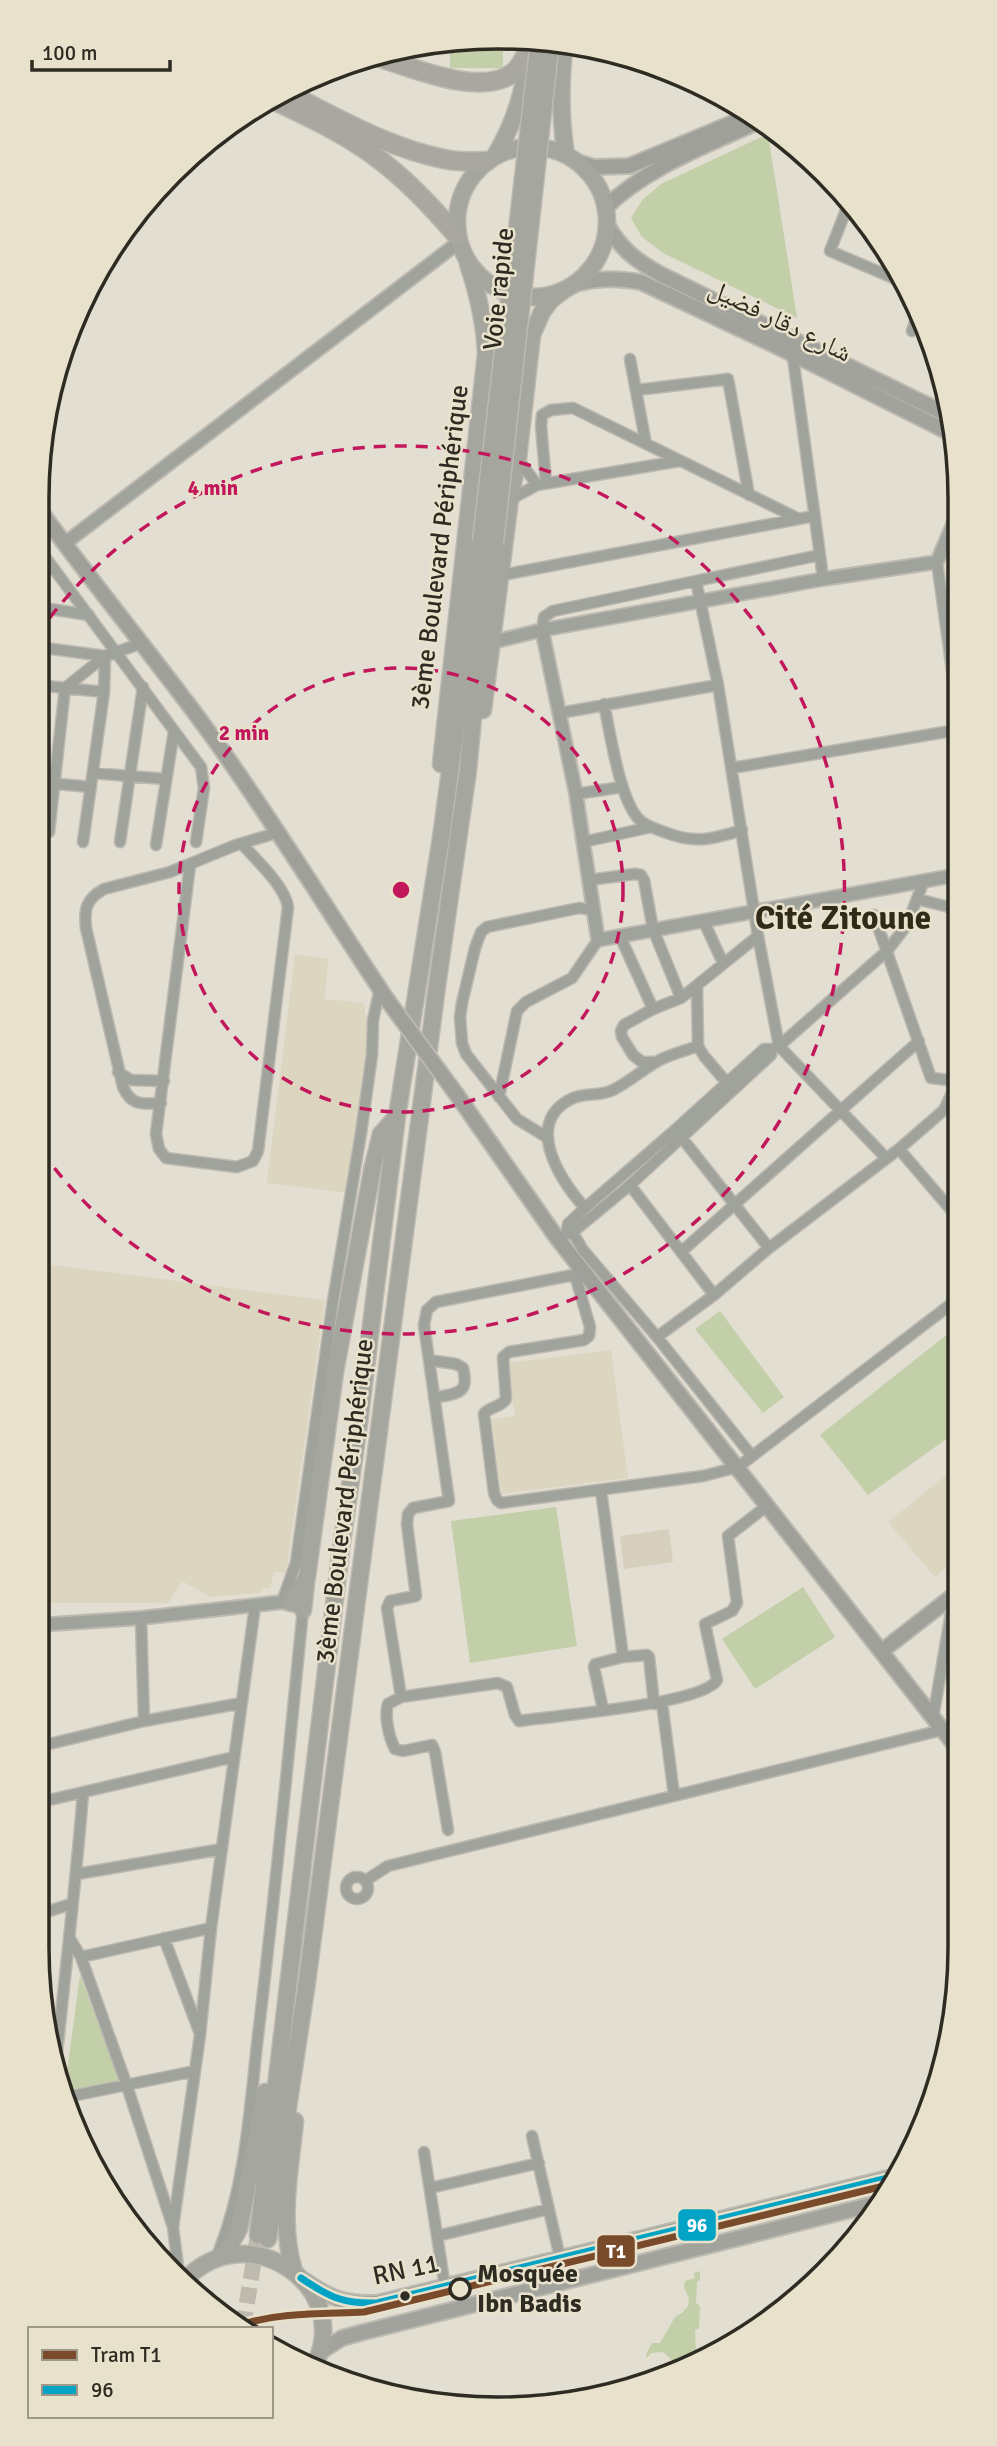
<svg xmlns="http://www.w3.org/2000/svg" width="997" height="2446" font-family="Signika,'Noto Naskh Arabic',sans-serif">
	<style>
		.commercial { fill: #d7cfbe }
		.built { fill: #dcd5c0 }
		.green { fill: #c3cfa8 }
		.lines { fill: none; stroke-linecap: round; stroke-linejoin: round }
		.trunk-tunnel { stroke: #bebaae; stroke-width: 16; stroke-dasharray: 16 8; stroke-linecap: butt }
		.minor-casing { stroke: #bcb9b0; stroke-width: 13 }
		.tertiary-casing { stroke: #bcb9b0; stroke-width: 16 }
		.secondary-casing { stroke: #bcb9b0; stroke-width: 18 }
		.primary-casing { stroke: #bcb9b0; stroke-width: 18 }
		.trunk-casing { stroke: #bcb9b0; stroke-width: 19 }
		.motorway-casing { stroke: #bcb9b0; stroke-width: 21 }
		.minor { stroke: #a0a29c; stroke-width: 10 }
		.tertiary { stroke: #a0a29c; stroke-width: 12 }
		.secondary { stroke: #9fa09a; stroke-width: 14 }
		.primary { stroke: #a2a39c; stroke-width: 14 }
		.trunk { stroke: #a5a69e; stroke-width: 16 }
		.motorway { stroke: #a8a8a0; stroke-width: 18 }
		.secondary-bridge-casing { stroke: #bcb9b0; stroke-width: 18; stroke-linecap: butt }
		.trunk-bridge-casing { stroke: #bcb9b0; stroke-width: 19; stroke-linecap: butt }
		.secondary-bridge { stroke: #9fa09a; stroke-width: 14 }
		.trunk-bridge { stroke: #a5a69e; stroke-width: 16 }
		.bus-1-casing { stroke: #e8e1cb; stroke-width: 12 }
		.bus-1 { stroke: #02a3c5; stroke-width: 7 }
		.tram-1-casing { stroke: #e8e1cb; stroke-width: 12 }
		.tram-1 { stroke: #7a4b2a; stroke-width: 7 }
		.ring { fill: none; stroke: #c2185b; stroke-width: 3.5; stroke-dasharray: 12 9 }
		.stop-dot { fill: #e8e1cb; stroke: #2d2b22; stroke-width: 3.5 }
		.bus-dot { fill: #2d2b22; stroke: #e8e1cb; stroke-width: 2.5 }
		.labels { text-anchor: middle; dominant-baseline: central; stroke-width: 5; stroke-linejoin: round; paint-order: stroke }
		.street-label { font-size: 26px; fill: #2d2b22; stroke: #e8e1cb }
		.stop-label { font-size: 26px; font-weight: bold; fill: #2d2b22; stroke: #e8e1cb; text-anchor: start }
		.district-label { font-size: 33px; font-weight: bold; fill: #302a19; stroke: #e8e1cb }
		.rim { fill: none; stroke: #2d2b22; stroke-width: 3.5 }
		.centre { fill: #c2185b; stroke: #e8e1cb; stroke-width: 3.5 }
		.ring-label { font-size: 21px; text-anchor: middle; font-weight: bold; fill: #c2185b; stroke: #e8e1cb; stroke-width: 5; stroke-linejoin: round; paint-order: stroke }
		.line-badge { stroke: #e8e1cb; stroke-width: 2.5 }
		.badge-label { font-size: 19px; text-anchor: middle; font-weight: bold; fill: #fff }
	</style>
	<rect width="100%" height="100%" fill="#e2ded1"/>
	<path class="commercial" d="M669,1529l4,33 -49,7 -4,-33z"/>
	<path class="built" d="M295,954l33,5 -3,40 39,4 5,36 -20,154 -82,-10z
		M37,1263l288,37 -39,273 -12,-1 -4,16h-7l-3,5 -49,4 -29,-16 -14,22h-131z
		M611,1350l17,128 -127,16 -9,-75 23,-3 -7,-53z
		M959,1465v92l-24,20 -47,-55z"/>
	<path class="green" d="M465,38l38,1v29h-53v-27z
		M768,134l29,184 -134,-65 -21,-16 -11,-19 12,-19 18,-15z
		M720,1311l64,86 -21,16 -68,-84z
		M959,1325v105l-91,65 -48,-60z
		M556,1507l21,139 -107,17 -19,-142z
		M803,1587l32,50 -80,52 -33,-50z
		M80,1975l39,106 -55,13z
		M700,2271v9l-3,2 -1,21 4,3 -1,22 -4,2 1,21 -6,3v8l-18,7v-9l-9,-8 -12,1 -4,5 -1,-4 6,-11h8l15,-26 7,-4 6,-7 1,-8 -5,-11 1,-6 10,-3 -1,-5z"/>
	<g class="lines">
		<path class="trunk-tunnel" d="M243,2327l15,-92"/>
		<defs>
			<path id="minor" d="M850,200l-20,51 75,32
				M912,331l6,-18
				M792,350l28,205 -124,26 22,104 40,251 21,110 107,112
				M630,359l16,85
				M637,390l91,-11 21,116
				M519,460l18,25
				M546,483l-5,-57 1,-11 9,-5 22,-2 224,110
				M511,499l26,-14 142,-24
				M37,546l164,221 3,21 -8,54
				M820,555l3,24
				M937,562l20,144
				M37,568l16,2
				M502,575l312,-59
				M37,607l52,8
				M542,630l2,-13 9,-6 143,-30
				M37,647l68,9 -1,36 -21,150
				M37,685l67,7
				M604,704c6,27 16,102 38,118 7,5 17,8 25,11 29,11 46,6 75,-3
				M560,713l158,-28
				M732,768l225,-38
				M93,773l72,6
				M37,782l54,5
				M576,794l46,-7
				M49,832l16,-144 40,-32 37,-13
				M120,842l23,-155
				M583,842l68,-15
				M156,845l18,-114
				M190,865l-34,269 3,15 7,9 71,9 16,-6 5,-10 30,-244c-3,-21 -32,-47 -46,-63
				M589,880l46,-6 6,1 3,5 9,49 28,69
				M917,899l40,10
				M874,915l57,163 26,3
				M704,922l19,41
				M620,936l33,73
				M697,988l1,58
				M656,1062h-14l-9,-7 -11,-18 -1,-6 3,-6 29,-16 28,-11 77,-62
				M118,1072l13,8 33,1
				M499,1097l18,-86 9,-9 46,-24 26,-38
				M161,1103c-18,1 -30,3 -38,-16l-37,-159c-2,-19 0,-29 18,-39l66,-17 66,-27 40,-12
				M678,1133l91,115
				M548,1138l-31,-19 -51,-65 -4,-11 -2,-26 2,-14 13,-55 6,-16 6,-5 92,-19 15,2
				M899,1149l59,69
				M630,1185l84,110
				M585,1208c-25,-28 -62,-85 -14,-109 13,-7 28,-2 42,-9 16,-8 29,-20 45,-29 12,-7 27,-10 40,-15l6,10 23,27
				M570,1228l13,22 74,87
				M566,1234l2,-10 17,-16 90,-78 89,-81h8l7,-3 108,-95 20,-26 16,-42
				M561,1236l12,-4 57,-47 141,-130 1,-6
				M681,1252l238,-211
				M575,1275l15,52 -1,9 -5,4 -75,12 -6,5 3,42c-5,9 -17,7 -22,15l10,79 3,7 4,3 202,-27 35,-9 221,-169
				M429,1360l27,4 7,4c7,27 -7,25 -29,30
				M751,1455l-94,-118 57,-42 55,-47 130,-99 45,-39 14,-30
				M601,1490l22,167
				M282,1602l14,-39 4,-29 33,-233 28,-168 11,-78 1,-35 7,-31
				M141,1618l3,103
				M401,1697l-14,-89 3,-7 26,-5 -9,-72 1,-10 5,-6 36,-7 -25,-176 3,-15 9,-8 142,-28
				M662,1703l12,92
				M603,1710l-9,-43 1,-3 28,-7 24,-2 2,2 5,47
				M933,1718l21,-123
				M37,1747l107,-26 98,-18
				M45,1801l189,-44
				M448,1830l-13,-78 -3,-7 -29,6 -8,-2c-6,-12 -11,-33 -7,-45l13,-7 97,-14 9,4 8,28 4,6c32,-5 186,-17 198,-41l-12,-56 27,-13 5,-8 -9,-67 40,-31
				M77,1874l145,-25
				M346 1888a11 11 0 1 1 22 0a11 11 0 1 1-22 0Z
				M365,1881l23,-15 554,-136
				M37,1915l34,-11
				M69,1937l12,20 46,129 46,141 6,48
				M164,1938l35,93
				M81,1957l130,-29
				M56,2063c9,-90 20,-180 27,-270
				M62,2098l133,-27
				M532,2136l28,122
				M424,2152l21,135
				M430,2188l109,-25
				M173,2227l27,-192 11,-107 44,-322
				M437,2236l112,-27
				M219,2251c28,-71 31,-149 40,-224 17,-139 30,-278 44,-417"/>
			<path id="tertiary" d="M64,544l395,-302
				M542,630l34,164 22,146 359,-65
				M493,642l49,-12 281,-51 114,-17 19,-45
				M37,1625l104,-7 141,-16 15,4"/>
			<path id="secondary" d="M577,162l17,5 35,-1 125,-52
				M605,208c43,-42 103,-63 157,-88
				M37,506c57,80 120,154 177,233 61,85 116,175 174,262
				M457,1095l100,143 403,514
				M882,1651l77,-60"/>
			<path id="primary" d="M607,225c15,25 28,35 53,49l290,142
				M575,284c23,-6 42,-6 66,-2l152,72 163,82
				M306,2281c25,18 40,23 71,22l515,-126
				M320,2352l22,-14 18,-5 518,-130"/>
			<path id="trunk" d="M565,42c-5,38 -5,76 1,113
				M457 222a75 75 0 1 1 150 0a75 75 0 1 1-150 0Z
				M495,156c18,-30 31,-68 33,-103
				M483,710l27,-211 8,-41 14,-123 10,-23 9,-12 12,-9
				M441,764l45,-410c-1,-32 -8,-60 -18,-90
				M291,1603l16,-26 28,-205 38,-206 8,-32 16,-18
				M303,1610l3,-27
				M258,2235l83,-687 18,-125 38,-307 44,-278 40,-297
				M268,2239l39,-257 130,-996 31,-216 12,-126 15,-101
				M224,2256l15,-27 26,-137
				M294,2271c-15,-48 -4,-101 1,-150
				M185,2280c63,-67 172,8 128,88"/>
			<path id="motorway" d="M372,55c36,11 110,44 142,17 7,-6 11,-16 15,-24
				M283,91c51,25 104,57 161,68 14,3 29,3 43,2
				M271,99c36,17 73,34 105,58 31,23 56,50 81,79"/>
		</defs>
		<use href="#minor" class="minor-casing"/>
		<use href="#tertiary" class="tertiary-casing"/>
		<use href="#secondary" class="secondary-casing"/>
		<use href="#primary" class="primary-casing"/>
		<use href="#trunk" class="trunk-casing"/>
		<use href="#motorway" class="motorway-casing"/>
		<use href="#minor" class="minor"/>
		<use href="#tertiary" class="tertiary"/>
		<use href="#secondary" class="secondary"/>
		<use href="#primary" class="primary"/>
		<use href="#trunk" class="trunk"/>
		<use href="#motorway" class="motorway"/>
		<defs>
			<path id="secondary-bridge" d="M388,1001l69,94"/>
			<path id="trunk-bridge" d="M481,541l58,-501
				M495,543l56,-503"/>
		</defs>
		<use href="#secondary-bridge" class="secondary-bridge-casing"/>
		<use href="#trunk-bridge" class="trunk-bridge-casing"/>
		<use href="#secondary-bridge" class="secondary-bridge"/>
		<use href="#trunk-bridge" class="trunk-bridge"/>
		<defs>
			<path id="bus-1" d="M301,2278c28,19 42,26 76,25l515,-126"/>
		</defs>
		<use href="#bus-1" class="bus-1-casing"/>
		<use href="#bus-1" class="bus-1"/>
		<defs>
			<path id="tram-1" d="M240,2325c40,-13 82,-11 124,-13l524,-127"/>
		</defs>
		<use href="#tram-1" class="tram-1-casing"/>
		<use href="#tram-1" class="tram-1"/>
	</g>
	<g class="ring">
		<circle cx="401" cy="890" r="222"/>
		<path d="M37 635A444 444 0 1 1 37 1145"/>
	</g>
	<circle class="stop-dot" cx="460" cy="2289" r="10"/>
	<circle class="bus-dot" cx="405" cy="2296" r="6"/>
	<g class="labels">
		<g class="street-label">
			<text transform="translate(499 289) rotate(-84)">Voie rapide</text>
			<text transform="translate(780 321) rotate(26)">شارع دقار فضيل</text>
			<text transform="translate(440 547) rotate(-83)">3ème Boulevard Périphérique</text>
			<text transform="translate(345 1501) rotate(-83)">3ème Boulevard Périphérique</text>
			<text transform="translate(406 2270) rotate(-12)">RN 11</text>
		</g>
		<g class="stop-label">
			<text x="477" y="2274">Mosquée<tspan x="477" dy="30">Ibn Badis</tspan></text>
		</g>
		<g class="district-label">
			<text x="843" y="918">Cité Zitoune</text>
		</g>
	</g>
	<path d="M0 0H997V2446H0ZM498 49H499A449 449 0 0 1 948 498V1948A449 449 0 0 1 499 2397H498A449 449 0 0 1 49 1948V498A449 449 0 0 1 498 49Z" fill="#e8e1cb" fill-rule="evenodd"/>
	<path class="rim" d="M498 49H499A449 449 0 0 1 948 498V1948A449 449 0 0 1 499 2397H498A449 449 0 0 1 49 1948V498A449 449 0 0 1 498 49Z"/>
	<circle cx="401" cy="890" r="10" class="centre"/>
	<g class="ring-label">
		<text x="213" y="495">4 min</text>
		<text x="244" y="740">2 min</text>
	</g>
	<g class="line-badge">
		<rect x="677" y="2208" width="40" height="34" rx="7" fill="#02a3c5"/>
		<rect x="596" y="2234" width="40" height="34" rx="7" fill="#7a4b2a"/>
	</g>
	<g class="badge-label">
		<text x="697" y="2232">96</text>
		<text x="616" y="2258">T1</text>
	</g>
	<rect x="28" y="2327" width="245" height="91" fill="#e8e1cb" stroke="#9d9887" stroke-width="2"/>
	<rect x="42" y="2350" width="35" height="10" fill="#7a4b2a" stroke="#9d9887" stroke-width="2"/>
	<text x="91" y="2362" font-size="21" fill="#2d2b22">Tram T1</text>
	<rect x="42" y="2385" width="35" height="10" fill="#02a3c5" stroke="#9d9887" stroke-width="2"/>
	<text x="91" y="2397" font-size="21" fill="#2d2b22">96</text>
	<path d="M32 60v10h138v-10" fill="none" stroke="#2d2b22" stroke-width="3.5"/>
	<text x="42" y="60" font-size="21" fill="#2d2b22" stroke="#e8e1cb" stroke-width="5" paint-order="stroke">100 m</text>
</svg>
